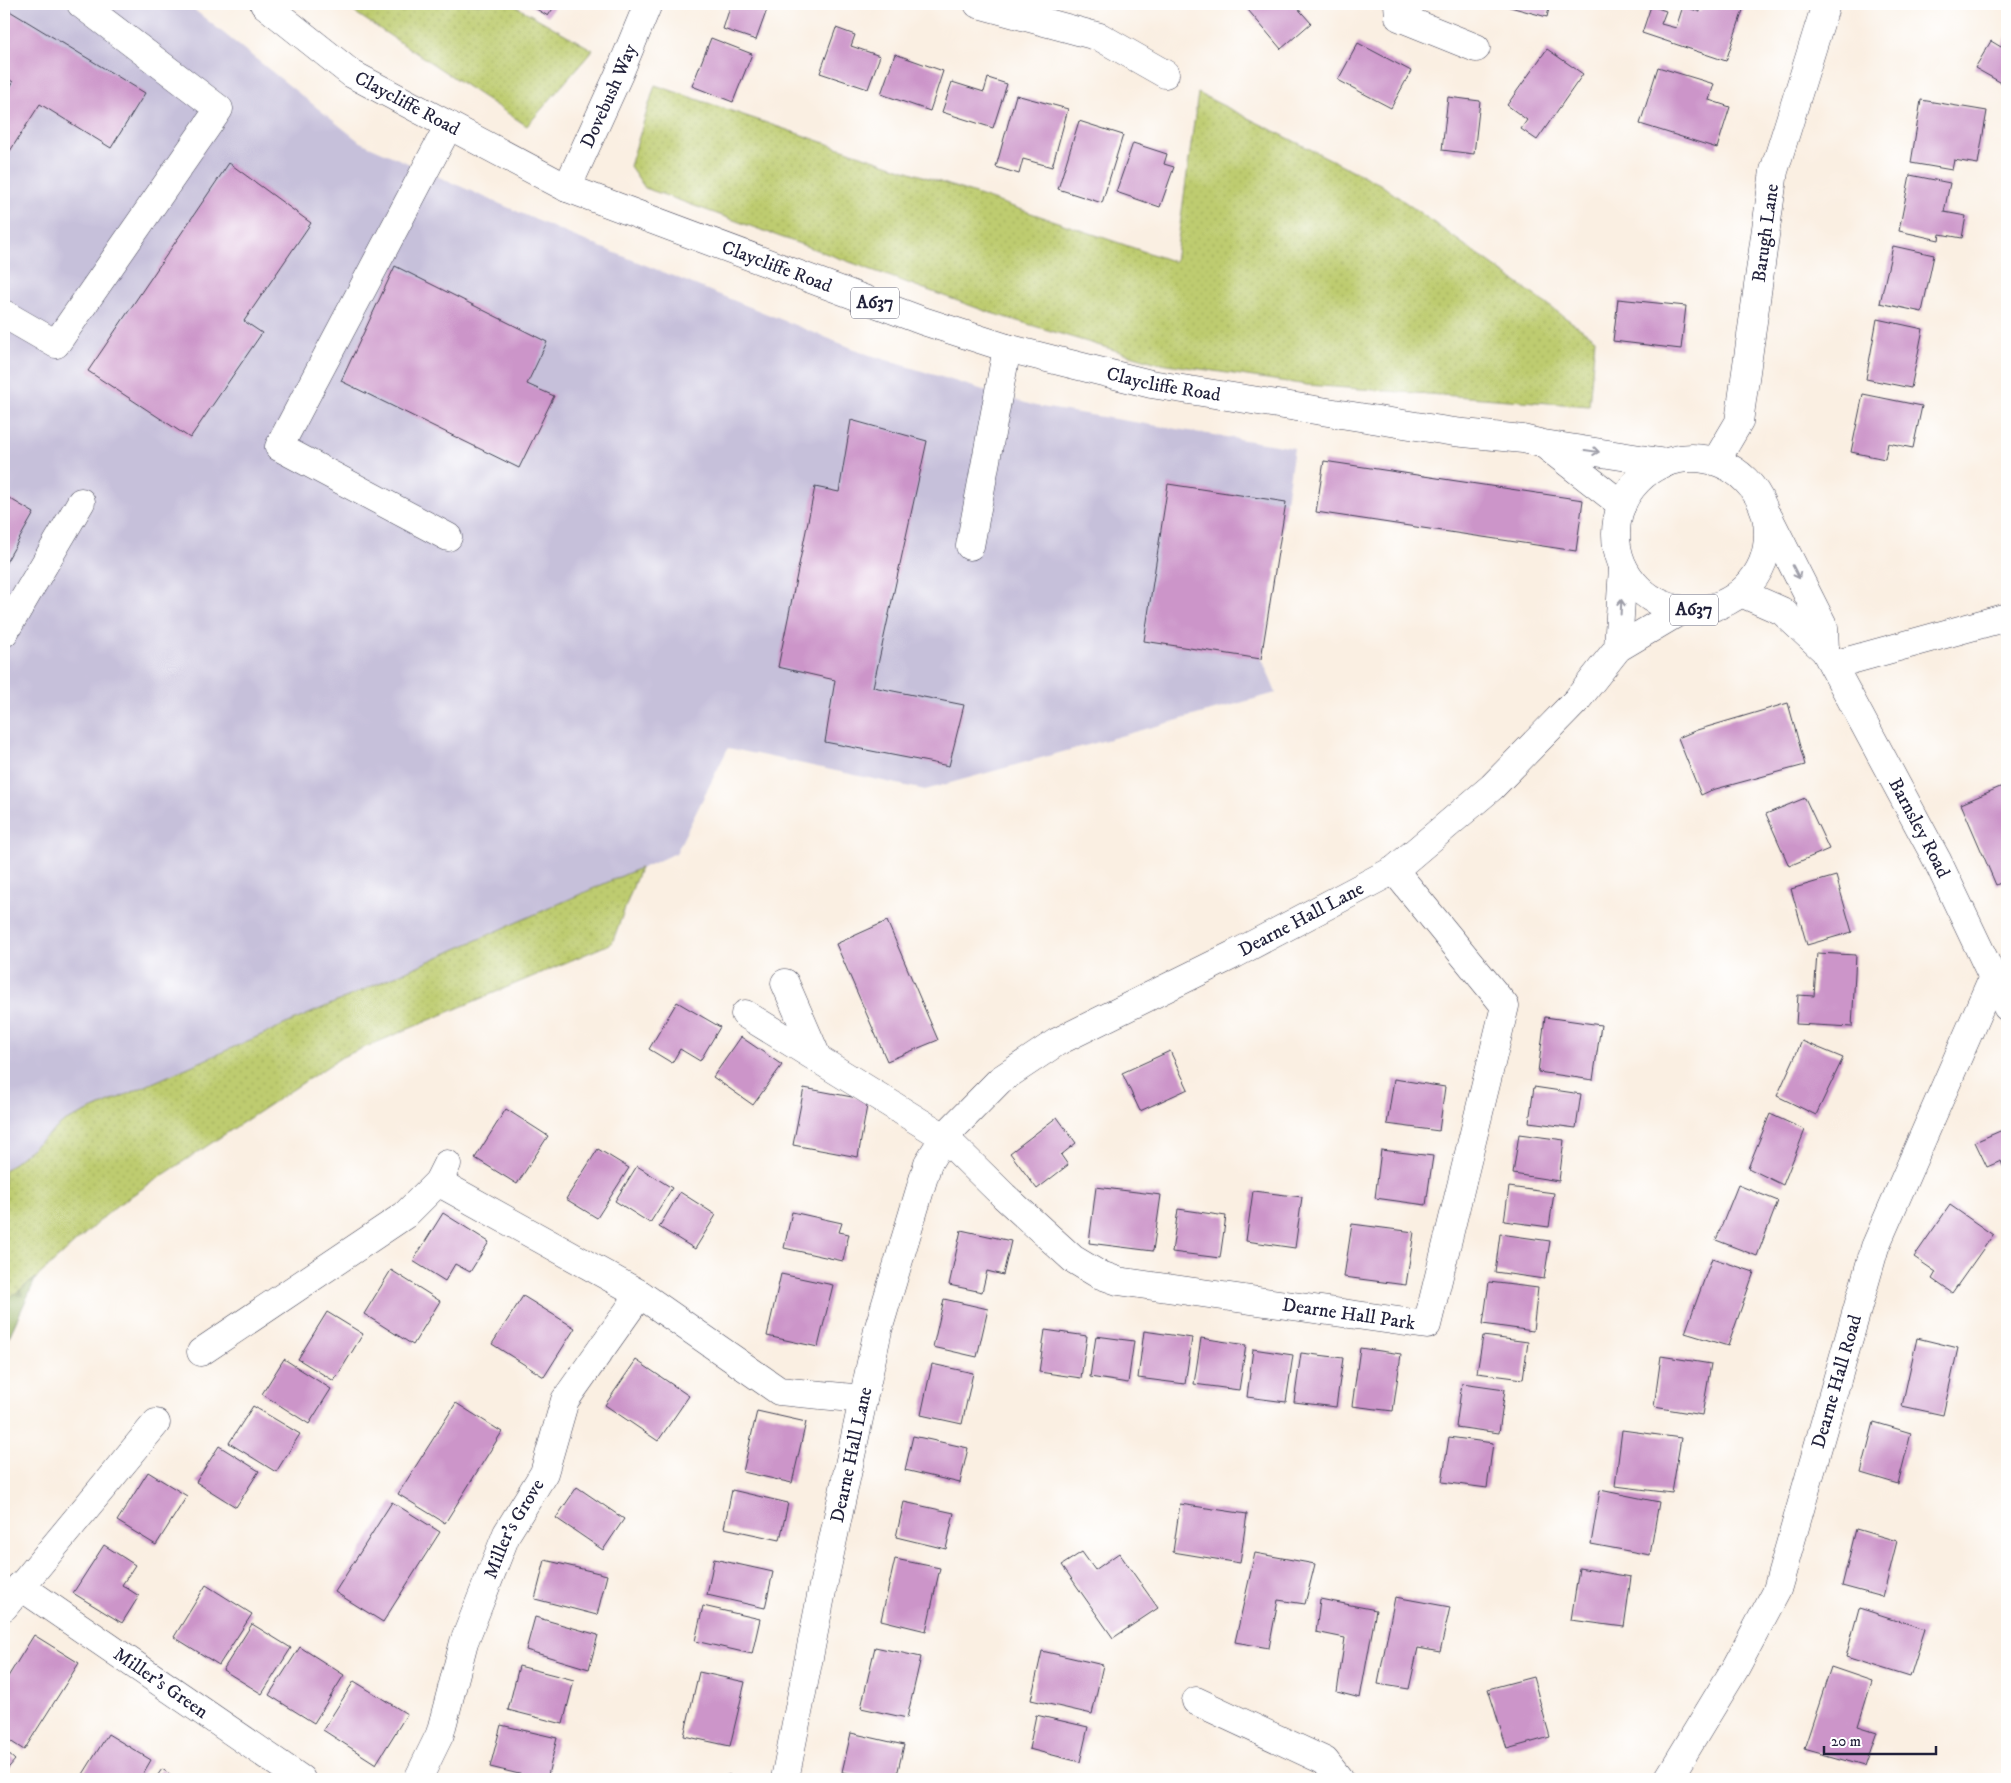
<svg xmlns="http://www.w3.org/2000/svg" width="2011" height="1783" font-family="'IM FELL DW Pica',serif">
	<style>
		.industrial { fill: #c6c0da }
		.grass { fill: url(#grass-dots); stroke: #707755 }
		.forest { fill: url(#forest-firs); stroke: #5c694e }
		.building { fill: #cc95c9 }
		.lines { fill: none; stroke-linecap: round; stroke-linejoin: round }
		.minor-casing { stroke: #424154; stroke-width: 29 }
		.major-casing { stroke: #424154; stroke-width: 29 }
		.highway-casing { stroke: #424154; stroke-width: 29 }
		.minor { stroke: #fff; stroke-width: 28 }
		.major { stroke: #fff; stroke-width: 28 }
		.highway { stroke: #fff; stroke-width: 28 }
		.oneway { stroke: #9c9ca7 }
		.labels { text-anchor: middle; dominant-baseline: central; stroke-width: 4; stroke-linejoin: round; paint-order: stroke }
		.shield { fill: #fff; stroke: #646476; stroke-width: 1 }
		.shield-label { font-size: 18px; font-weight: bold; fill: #22223b }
		.street-label { font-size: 19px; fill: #22223b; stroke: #fff }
	</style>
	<defs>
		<pattern id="grass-dots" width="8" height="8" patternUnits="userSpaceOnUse" patternTransform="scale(1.25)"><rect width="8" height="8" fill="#becc6f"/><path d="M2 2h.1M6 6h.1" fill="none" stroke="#a3af61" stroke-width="1.8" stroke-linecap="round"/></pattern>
		<pattern id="forest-firs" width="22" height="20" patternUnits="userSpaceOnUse" patternTransform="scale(1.25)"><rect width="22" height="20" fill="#96b062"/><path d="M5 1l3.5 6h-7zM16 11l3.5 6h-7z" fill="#7a8f52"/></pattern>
	</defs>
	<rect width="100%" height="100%" fill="#fff"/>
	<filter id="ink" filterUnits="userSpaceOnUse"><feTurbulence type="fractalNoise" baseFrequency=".02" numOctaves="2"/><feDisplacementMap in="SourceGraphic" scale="10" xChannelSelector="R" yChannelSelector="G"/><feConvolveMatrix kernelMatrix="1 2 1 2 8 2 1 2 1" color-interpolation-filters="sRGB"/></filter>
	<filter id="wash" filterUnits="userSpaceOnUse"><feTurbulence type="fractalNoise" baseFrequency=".0096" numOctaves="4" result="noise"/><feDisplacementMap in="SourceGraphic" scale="20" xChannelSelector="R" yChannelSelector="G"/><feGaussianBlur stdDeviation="1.12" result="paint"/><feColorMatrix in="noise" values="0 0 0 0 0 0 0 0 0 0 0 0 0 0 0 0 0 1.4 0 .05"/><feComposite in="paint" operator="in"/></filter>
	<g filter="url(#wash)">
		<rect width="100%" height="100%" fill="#faefe2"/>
		<path class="industrial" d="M4,4h183l173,138 208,92 299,120 168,52 259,42 -32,211 14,34 -351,97 -197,-42 -52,105 -612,269 -60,49z"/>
		<path class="grass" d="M342,4h170l81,46 -66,76z
			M655,85l520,177 23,-169 182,91 215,155 -6,67 -282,-21 -153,-23 -163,-49 -346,-125 -15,-22z
			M640,868l-28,75 -270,114 -226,149 -80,72 -32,24v-131l60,-49z"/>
		<path class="forest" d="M36,1278l-32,70v-46z"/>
		<g id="blocks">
			<path class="building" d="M528,4h28l-8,12z
				M731,4h38l-13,36 -33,-11z
				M1243,4h51l17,19 -30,26z
				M1499,4h51l-3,13z
				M1703,4h42l-19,57 -84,-28 9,-27 15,5 -5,13 15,4 7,-22 17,6z
				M8,10l137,83 -34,55 -71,-44 -30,47 -6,-4v-49l9,-16 -9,-6v-60z
				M836,28l19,7 -4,11 29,10 -12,33 -48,-16z
				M2007,36v50l-32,-18 16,-27 10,6z
				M711,38l41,16 -19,48 -41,-16z
				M1358,43l53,28 -20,37 -53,-28z
				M1547,49l36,25 -46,66 -16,-11 6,-9 -20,-15z
				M895,54l48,17 -13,40 -49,-17z
				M1658,67l56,17 -5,16 21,7 -13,41 -77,-24z
				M988,78l19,6 -14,44 -51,-16 10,-30 32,10z
				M1016,95l52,14 -16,58 -29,-8 -4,15 -23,-7z
				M1448,97l32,4 -6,53 -32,-4z
				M1921,100l66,11 -9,53 -24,-4 -2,10 -41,-7z
				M1079,121l44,14 -21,68 -44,-14z
				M1133,143l34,11 -3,10 10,3 -14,40 -44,-15z
				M229,163l82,60 -67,98 18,12 -72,105 -102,-67z
				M1910,175l40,8 -6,29 22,4 -4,22 -22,-4 -1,6 -40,-9z
				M1893,246l41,9 -12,57 -42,-9z
				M395,266l152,76 -20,42 27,12 -35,72 -178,-87z
				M1618,299l68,7 -5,43 -68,-8z
				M1877,319l46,10 -12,59 -45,-9z
				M1863,394l59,12 -9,42 -25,-5 -3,16 -34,-7z
				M851,420l76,21 -54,246 91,18 -15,61 -124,-24 10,-62 -57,-13 37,-180 24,5z
				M1324,461l259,39 -7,51 -260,-39z
				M1168,484l118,18 -25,157 -117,-18z
				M4,495l30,18 -30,53z
				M1788,703l17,62 -93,25 -11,5 -23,-57 19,-8z
				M2007,784v96l-11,5 -35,-81z
				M1805,798l24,51 -40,17 -23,-52z
				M1836,876l16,56 -45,13 -16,-56z
				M887,921l51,119 -51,21 -51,-117z
				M1817,953l39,2 -4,72 -56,-3 2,-29 16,1z
				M677,1002l43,25 -20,34 -20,-12 -8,14 -23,-14z
				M1545,1017l56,8 -8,55 -55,-8z
				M741,1037l41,28 -29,40 -40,-28z
				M1802,1041l41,17 -27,57 -39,-19z
				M1170,1051l18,38 -48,22 -18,-38z
				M1394,1079l51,8 -6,44 -52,-7z
				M1534,1087l47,7 -5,34 -47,-6z
				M804,1088l64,12 -10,57 -65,-12z
				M506,1109l42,27 -31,48 -42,-26z
				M1770,1114l35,16 -22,55 -35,-17z
				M1057,1117l19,26 -15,12 7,10 -31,24 -27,-36z
				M2007,1128v49l-6,-16 -14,6 -12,-25z
				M1519,1134l45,6 -5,41 -46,-7z
				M598,1149l31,19 -32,50 -31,-19z
				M1381,1150l52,6 -7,49 -51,-7z
				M637,1166l35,22 -22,35 -35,-22z
				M1738,1185l40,16 -21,55 -41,-16z
				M1096,1187l65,8 -8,56 -64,-8z
				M1509,1187l45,6 -5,34 -45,-6z
				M1253,1191l49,6 -7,51 -49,-7z
				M680,1192l36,23 -21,34 -36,-22z
				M1950,1205l43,30 -41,58 -20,-14 4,-7 -22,-15z
				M1178,1209l48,7 -6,42 -48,-6z
				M792,1212l50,11 -3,9 10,2 -6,27 -59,-13z
				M443,1213l46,29 -19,30 -15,-8 -10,17 -32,-20z
				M1352,1224l62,8 -8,53 -62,-8z
				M961,1230l50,11 -8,34 -16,-4 -5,21 -33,-7z
				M1500,1234l50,7 -6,38 -49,-7z
				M1712,1258l42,14 -26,74 -43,-13z
				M391,1270l49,31 -27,44 -49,-31z
				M781,1274l52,11 -15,62 -51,-11z
				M1489,1282l49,6 -5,43 -50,-7z
				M523,1296l52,32 -31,49 -52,-33z
				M944,1299l44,10 -11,48 -44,-10z
				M327,1312l36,22 -29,47 -36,-22z
				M1045,1330l42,6 -6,42 -42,-6z
				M1144,1331l48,7 -7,46 -47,-6z
				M1096,1336l38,5 -6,42 -38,-6z
				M1483,1336l45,6 -5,37 -46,-6z
				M1201,1338l45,7 -7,45 -45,-6z
				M1917,1338l41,10 -15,67 -41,-9z
				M1360,1348l41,6 -8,57 -41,-5z
				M1253,1349l40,6 -7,47 -39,-5z
				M1301,1353l42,5 -7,49 -42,-5z
				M1661,1356l50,8 -9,51 -48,-8z
				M284,1359l47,30 -22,35 -47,-30z
				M636,1360l53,36 -31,45 -53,-36z
				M932,1364l41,9 -11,51 -41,-9z
				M1462,1383l43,6 -6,44 -43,-6z
				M456,1403l46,29 -57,91 -47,-29z
				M253,1406l47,28 -24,38 -47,-29z
				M757,1411l49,11 -14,61 -49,-11z
				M1874,1422l37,11 -13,51 -37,-11z
				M1622,1430l59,8 -9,55 -57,-7z
				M913,1436l55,12 -8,35 -55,-13z
				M1449,1437l44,6 -6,45 -45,-6z
				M219,1446l40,25 -23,36 -40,-25z
				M148,1472l39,24 -31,49 -39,-24z
				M577,1487l47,32 -21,31 -47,-32z
				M732,1490l56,13 -8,37 -56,-12z
				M1600,1490l59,12 -9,53 -59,-11z
				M392,1502l48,30 -57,90 -48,-30z
				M904,1502l50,11 -8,36 -50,-12z
				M1180,1504l67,10 -7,49 -67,-11z
				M1856,1529l41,12 -14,56 -41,-11z
				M104,1545l31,20 -13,20 17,11 -17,27 -49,-30z
				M1082,1552l13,18 24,-17 39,55 -45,30 -51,-73z
				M1255,1553l60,11 -10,40 -27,-4 -9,48 -34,-6z
				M714,1559l59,13 -8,36 -58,-13z
				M895,1559l45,9 -14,63 -45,-11z
				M545,1560l62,15 -10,40 -62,-16z
				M1579,1568l52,9 -7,50 -53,-7z
				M206,1585l46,29 -33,51 -45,-28z
				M1395,1597l55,10 -10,45 -22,-4 -9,41 -31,-5z
				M1320,1599l56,11 -16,88 -23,-6 8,-54 -29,-6z
				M703,1606l57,13 -8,35 -57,-13z
				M1859,1608l66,21 -15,48 -64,-20z
				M535,1617l63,18 -9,34 -63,-19z
				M252,1624l39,24 -29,46 -39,-24z
				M34,1635l45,28 -55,87 -20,-13v-54z
				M300,1647l44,28 -30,48 -45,-28z
				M875,1647l46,10 -14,61 -46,-10z
				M1042,1651l61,14 -11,49 -61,-14z
				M519,1666l55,14 -11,44 -55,-14z
				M1831,1667l41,14 -14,45 19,6 -12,34 -61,-17z
				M699,1672l46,10 -15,64 -46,-10z
				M1533,1677l17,60 -43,12 -19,-60z
				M354,1681l53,33 -31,50 -53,-34z
				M1036,1715l52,12 -8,35 -51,-13z
				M501,1725l56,13 -10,41h-7l-50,-12z
				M851,1733l53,12 -8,34h-18l-36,-7z
				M108,1734l43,26 -11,19h-60z
				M4,1750l11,10 -11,13z
				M162,1769l16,10h-23z
				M730,1775l1,4h-28v-1z"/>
		</g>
	</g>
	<g filter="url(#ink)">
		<use href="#blocks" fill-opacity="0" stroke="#424154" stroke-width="1"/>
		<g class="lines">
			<defs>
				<g id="minor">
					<path d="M978,4l122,33 65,37"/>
					<path d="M1398,4l1,13 77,31"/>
					<path id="s1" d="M567,188l52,-114 29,-70"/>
					<path d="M4,314l52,30 163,-235 -138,-105"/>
					<path d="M448,537l-169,-90 170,-322"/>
					<path d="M970,546l37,-198"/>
					<path d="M4,633l77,-131"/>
					<path d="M1833,665l174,-48"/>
					<path id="s2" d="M785,983l33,76 126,78 60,59 69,63 25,15 20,7 309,44 78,-319 -111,-136"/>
					<path d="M745,1014l73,45"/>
					<path d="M438,1182l202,112"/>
					<path d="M201,1352l204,-137 33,-33 9,-18"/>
					<path id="s3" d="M20,1586l281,193"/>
					<path d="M4,1607l152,-184"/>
					<path d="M1196,1701l129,60 14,18"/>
					<path id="s4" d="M418,1779l22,-45 24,-92 43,-109 37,-60 21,-73 75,-106 139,97 84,8"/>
					<path id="s5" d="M1668,1779l68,-112 41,-77 98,-343 118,-270"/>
				</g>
				<g id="major">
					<path id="s6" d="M1716,461l23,-39 35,-251 52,-167"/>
					<path d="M1618,648l5,-81"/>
					<path id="s7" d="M785,1779l38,-193 55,-256 50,-167 16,-26 56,-57 57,-38 178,-88 159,-84 98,-83 85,-87 41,-52 64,-38"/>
				</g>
				<g id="highway">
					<path id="s8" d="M264,4l88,70 215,114 356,133 84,27 144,36 303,48 69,7 21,5 122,19"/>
					<path d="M1545,445l77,60"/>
					<circle cx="1692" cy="534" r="76"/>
					<path d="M1769,518l55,109 1,24"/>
					<path id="s9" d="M1741,593l41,18 43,40 112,209 70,147"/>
				</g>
			</defs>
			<use href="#minor" class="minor-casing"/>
			<use href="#major" class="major-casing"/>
			<use href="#highway" class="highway-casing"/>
			<use href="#minor" class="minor"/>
			<use href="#major" class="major"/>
			<use href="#highway" class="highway"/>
		</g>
		<defs><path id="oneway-shaft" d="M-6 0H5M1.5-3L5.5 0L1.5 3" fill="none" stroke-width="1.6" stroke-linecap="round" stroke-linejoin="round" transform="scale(1.25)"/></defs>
		<g class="oneway">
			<use href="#oneway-shaft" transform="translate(1592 451) rotate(8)"/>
			<use href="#oneway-shaft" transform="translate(1796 572) rotate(63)"/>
			<use href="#oneway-shaft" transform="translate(1621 607) rotate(-87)"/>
		</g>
	</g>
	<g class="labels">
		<g class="shield">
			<rect x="851" y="287.5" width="48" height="31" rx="4"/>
			<rect x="1670" y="594.5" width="48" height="31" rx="4"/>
		</g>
		<g class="shield-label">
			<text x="875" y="303">A637</text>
			<text x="1694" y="610">A637</text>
		</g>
		<g class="street-label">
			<text stroke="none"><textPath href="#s1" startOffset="101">Dovebush Way</textPath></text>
			<text stroke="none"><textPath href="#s8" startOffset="175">Claycliffe Road</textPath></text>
			<text stroke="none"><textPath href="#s6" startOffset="236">Barugh Lane</textPath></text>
			<text stroke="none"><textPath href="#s8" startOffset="580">Claycliffe Road</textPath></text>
			<text stroke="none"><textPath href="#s8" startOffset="985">Claycliffe Road</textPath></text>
			<text stroke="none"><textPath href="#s9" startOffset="304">Barnsley Road</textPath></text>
			<text stroke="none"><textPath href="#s7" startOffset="1085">Dearne Hall Lane</textPath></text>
			<text stroke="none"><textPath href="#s2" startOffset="692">Dearne Hall Park</textPath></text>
			<text stroke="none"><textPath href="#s5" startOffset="435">Dearne Hall Road</textPath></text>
			<text stroke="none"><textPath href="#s7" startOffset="331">Dearne Hall Lane</textPath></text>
			<text stroke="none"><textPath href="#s4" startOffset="269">Miller's Grove</textPath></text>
			<text stroke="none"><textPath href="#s3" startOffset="171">Miller's Green</textPath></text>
		</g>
	</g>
	<rect width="2011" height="1783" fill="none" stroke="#fff" stroke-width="20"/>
	<path d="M1824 1746v8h112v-8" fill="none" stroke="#22223b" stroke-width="2.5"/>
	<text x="1831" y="1746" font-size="15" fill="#22223b" stroke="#ffffff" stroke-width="4" paint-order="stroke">20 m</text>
</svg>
